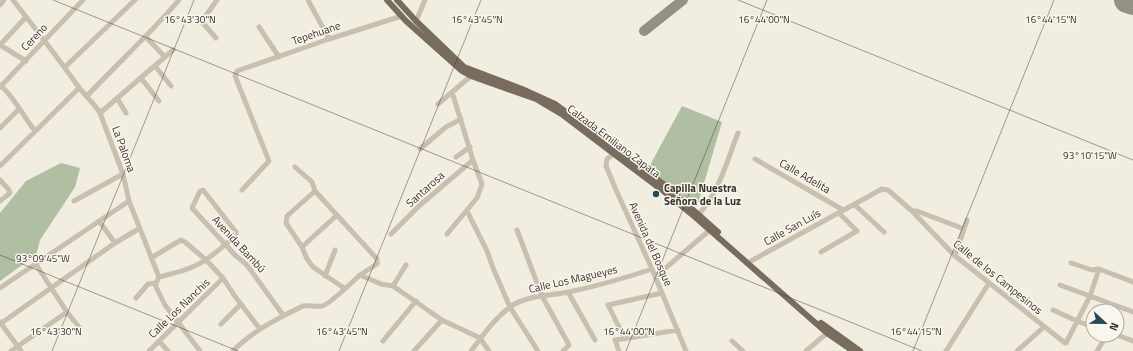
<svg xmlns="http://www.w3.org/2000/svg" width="1133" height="351" font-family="'Titillium Web',sans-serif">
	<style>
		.green { fill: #b0bfa2 }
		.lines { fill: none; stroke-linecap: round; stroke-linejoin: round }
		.taxiway { stroke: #949086; stroke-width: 10 }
		.runway { stroke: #949086; stroke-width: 26 }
		.minor { stroke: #c9bfae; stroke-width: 5 }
		.major { stroke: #786c5f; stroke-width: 6 }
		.ticks { fill: none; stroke: #38322c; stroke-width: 1; stroke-opacity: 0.45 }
		.poi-dot { fill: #254956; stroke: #f9f6ee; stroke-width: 1.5 }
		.labels { text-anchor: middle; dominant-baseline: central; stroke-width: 3; stroke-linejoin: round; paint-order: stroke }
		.street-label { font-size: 11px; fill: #38322c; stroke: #f9f6ee }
		.poi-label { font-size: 11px; font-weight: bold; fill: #38322c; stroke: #f9f6ee; text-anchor: start }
		.ticks-label { font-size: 10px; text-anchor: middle; fill: #38322c; stroke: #f9f6ee; stroke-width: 3; stroke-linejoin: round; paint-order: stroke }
	</style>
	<rect width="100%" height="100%" fill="#f1ede1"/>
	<path class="green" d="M682,106l40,16 -25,85 -49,-38z
		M61,163l19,5 -5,19 -35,53 -4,15 -36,26v-68l26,-32z"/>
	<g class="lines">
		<path class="taxiway" d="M644,31l39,-31"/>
		<path class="runway" d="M1127,0l6,2"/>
		<path class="minor" d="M13,0c22,28 44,57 65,86 7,10 16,17 22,27l23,61 6,27 30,76
			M308,0l21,39
			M0,5l4,-5
			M416,21l9,-21
			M259,27l20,30
			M146,37l19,20
			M216,38l-14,-16 5,-8 10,-14
			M0,45l26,-28
			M0,45l26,16
			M155,66l16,20
			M65,67l70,-67
			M141,78l18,23
			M0,85c15,13 23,31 35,46
			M0,87l83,-87
			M87,96c30,-32 63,-62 92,-96
			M117,98l9,15
			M438,104l33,-28
			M100,113l73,-63
			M0,128l19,-19
			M420,149l26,-22 15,-8
			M616,152l-9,7 -1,7 10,24 36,79 34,82
			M456,157l14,-10
			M755,159l88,51
			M0,166l79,-78
			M295,167l17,15 3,9 62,68v5l-17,11
			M0,180l9,10 1,3 -10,8
			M242,190l27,-29 -34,-85 2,-5 92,-32 73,-23
			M315,191l-28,25 -1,7 16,24 5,12 6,8 31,21
			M74,201l49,-27
			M855,205l29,27
			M467,211l20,40 6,17 17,39 28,44
			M912,211h5l47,18
			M699,214c20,-22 28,-53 39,-81
			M99,221l16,22
			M517,230l25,66 27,49 -6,6
			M391,234l28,-28 54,-46
			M447,234l30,-36 5,-14 -9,-24 -21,-68
			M302,247l35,-32
			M821,252l36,-21 -18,-18
			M954,255l2,-2 11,-33
			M151,258l30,-18 4,2 21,18 17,18 11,17 26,34
			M751,261l131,-72 6,1 24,21 42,44 111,88h1l24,-47 9,-27
			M35,263l32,49 12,15
			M1071,263l21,7 7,-1 34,13
			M325,276l10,-26
			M159,277c16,-4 34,-8 48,-18 10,-7 20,-16 29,-24v-3l-33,-42 -3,1 -8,17 43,47 12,10 36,50
			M159,277l-3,6v4l9,18 35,46
			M655,277l55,-47
			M1060,285l73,27
			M393,286l13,-21
			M0,288l129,-87
			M568,292l27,48
			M136,298l12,-14 8,-1
			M1053,310l24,11 16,6
			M0,322l21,29
			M0,324l115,-81 25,-15
			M221,324l20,-20
			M1117,335l16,6
			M625,339l-17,-34 54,-12
			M159,341l9,10
			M383,341l33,-40
			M732,341l11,10
			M11,351l56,-39
			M149,351l74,-73
			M233,351c19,-20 46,-33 70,-45 6,-1 12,1 19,0 6,0 31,-25 38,-31l21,9 12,2 49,34 38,18 9,13
			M414,351l28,-31
			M471,351c12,-16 23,-32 39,-44 17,-12 39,-11 59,-15 28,-6 56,-14 83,-23
			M619,351l-4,-11 63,-10
			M806,351l21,-18
			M946,351l43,-68
			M1017,351l27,-24
			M1097,351l10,-16"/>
		<path class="major" d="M387,0l19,21 56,50 9,5 65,23 27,16 50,38 49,37 33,27 132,116 26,18
			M397,0l19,21 48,46 58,22 33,15 111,82 52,46
			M821,323l39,28"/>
	</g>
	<path class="ticks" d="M53,0l869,351M738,0l395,160M0,255l238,96M52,351l142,-351M339,351l142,-351M626,351l141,-351M913,351l141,-351"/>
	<circle class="poi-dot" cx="656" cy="194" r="4"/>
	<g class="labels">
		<g class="street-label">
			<text transform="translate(316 33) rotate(-19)">Tepehuane</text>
			<text transform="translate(34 37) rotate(-47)">Cereno</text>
			<text transform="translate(614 141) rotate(37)">Calzada Emiliano Zapata</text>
			<text transform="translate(124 149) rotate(70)">La Paloma</text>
			<text transform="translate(805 176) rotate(30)">Calle Adelita</text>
			<text transform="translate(425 189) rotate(-42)">Santarosa</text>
			<text transform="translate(792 227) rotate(-29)">Calle San Luís</text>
			<text transform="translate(239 244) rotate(47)">Avenida Bambú</text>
			<text transform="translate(651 244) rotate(66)">Avenida del Bosque</text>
			<text transform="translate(998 277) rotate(39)">Calle de los Campesinos</text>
			<text transform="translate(573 279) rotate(-13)">Calle Los Magueyes</text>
			<text transform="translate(179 308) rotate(-44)">Calle Los Nanchis</text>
		</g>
		<g class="poi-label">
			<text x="664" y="188">Capilla Nuestra<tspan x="664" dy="13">Señora de la Luz</tspan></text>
		</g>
	</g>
	<g class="ticks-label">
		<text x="764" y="23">16°44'00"N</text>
		<text x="1051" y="23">16°44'15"N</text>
		<text x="190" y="23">16°43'30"N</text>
		<text x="477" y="23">16°43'45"N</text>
		<text x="1090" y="159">93°10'15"W</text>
		<text x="43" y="262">93°09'45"W</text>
		<text x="56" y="335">16°43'30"N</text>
		<text x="342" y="335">16°43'45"N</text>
		<text x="629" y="335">16°44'00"N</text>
		<text x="916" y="335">16°44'15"N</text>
	</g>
	<g transform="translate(1105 323) rotate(112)"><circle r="19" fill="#f9f6ee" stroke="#aca8a0"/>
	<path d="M0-3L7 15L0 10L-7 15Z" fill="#254956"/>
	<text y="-6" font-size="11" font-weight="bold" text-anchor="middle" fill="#38322c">N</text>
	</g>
</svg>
